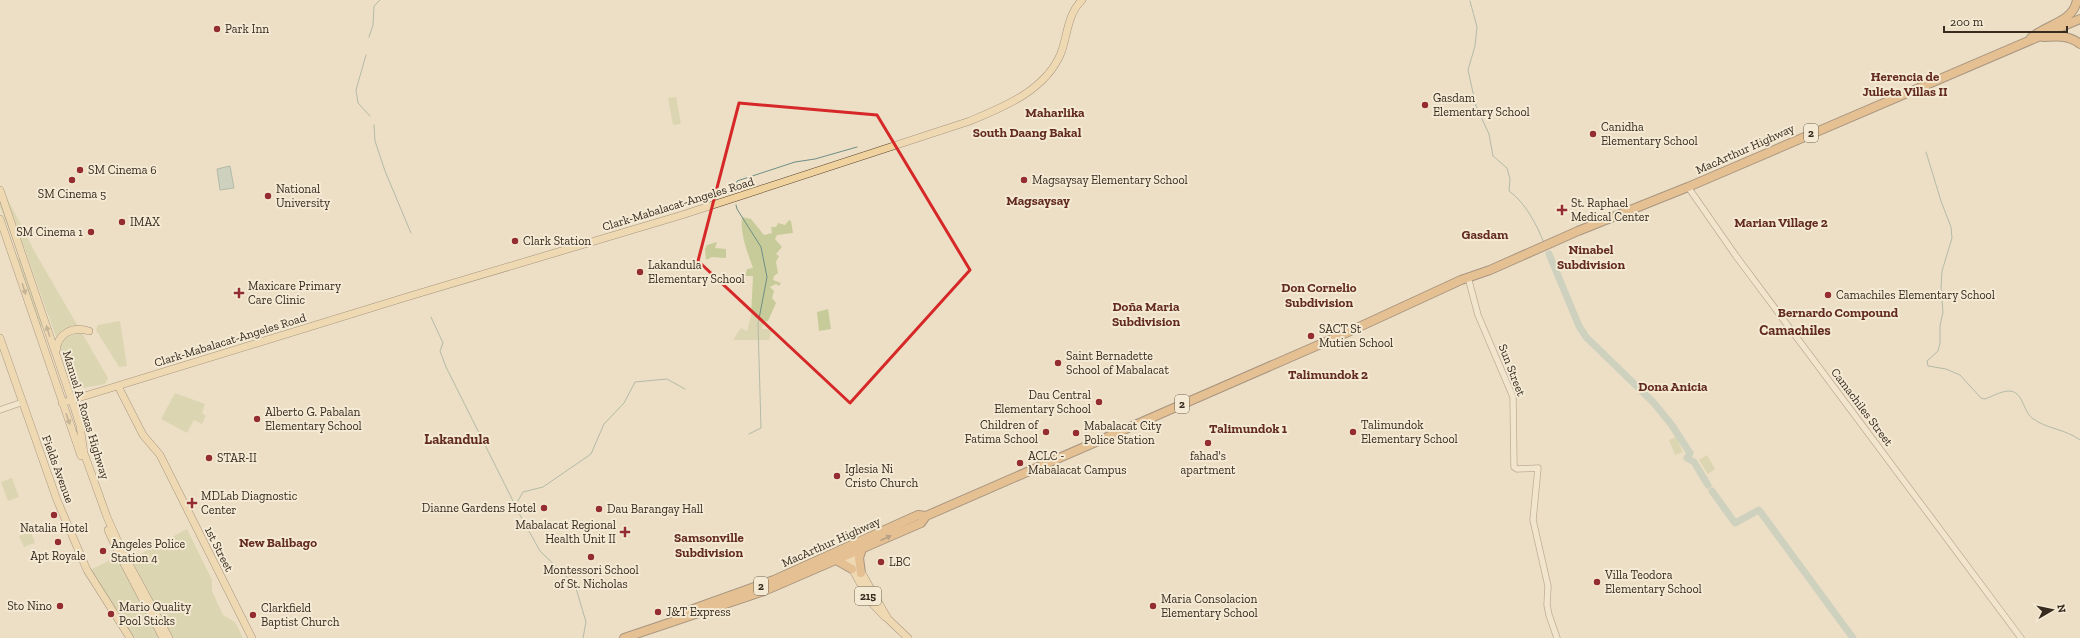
<svg xmlns="http://www.w3.org/2000/svg" width="2080" height="638" font-family="'Zilla Slab',serif">
	<style>
		.green { fill: #c7cb99 }
		.water { fill: #a6c0b7; stroke: #6d8e85 }
		.lines { fill: none; stroke-linecap: round; stroke-linejoin: round }
		.stream { stroke: #6d8e85; stroke-width: 1 }
		.river { stroke: #a6c0b7; stroke-width: 7 }
		.minor-casing { stroke: #87715b; stroke-width: 7 }
		.major-casing { stroke: #553f2f; stroke-width: 8 }
		.highway-casing { stroke: #553f2f; stroke-width: 10 }
		.minor { stroke: #f8edd8; stroke-width: 5.5 }
		.major { stroke: #efd29e; stroke-width: 7 }
		.highway { stroke: #d99b58; stroke-width: 8 }
		.oneway { fill: #937e5e }
		.oneway2 { fill: #785736 }
		.marked { fill: none; stroke: #d62828; stroke-width: 3; stroke-linejoin: round }
		.poi-dot { fill: #942d32; stroke: #f4ead4; stroke-width: 1.5 }
		.labels { text-anchor: middle; dominant-baseline: central; stroke-width: 4; stroke-linejoin: round; paint-order: stroke }
		.shield { fill: #f4ead4; stroke: #706455; stroke-width: 1 }
		.shield-label { font-size: 11px; font-weight: bold; fill: #372a1f }
		.poi-label { font-size: 12px; fill: #372a1f; stroke: #f4ead4; text-anchor: start }
		.street-label { font-size: 12px; fill: #372a1f; stroke: #f4ead4 }
		.neighbourhood-label { font-size: 13px; font-weight: bold; fill: #632b20; stroke: #f4ead4 }
		.quarter-label { font-size: 14px; font-weight: bold; fill: #632b20; stroke: #f4ead4 }
	</style>
	<rect width="100%" height="100%" fill="#eddfc5"/>
	<path class="green" d="M676,97l5,27 -8,1 -5,-27z
		M0,196l16,52 -16,-41z
		M6,196l30,58 72,124 -3,6 -28,5 -4,-4z
		M742,217l9,2 13,16 8,-2 -1,-6h5l2,-4 7,2 4,-5 2,1 2,12 -16,2 -2,4 7,8 -6,7 3,2 -3,6 2,11 -4,3 -1,4 8,3 -2,3 -3,-2 -6,3 4,4 -2,7 4,5 -8,18 -4,1 -2,7h10l-3,11h-36l8,-12 6,3 4,-15 2,-40h-8l2,-7 6,-1c-6,-17 -13,-34 -11,-51z
		M717,242l-2,6 11,1v9l-14,-1 -6,3 -1,-11 2,-4z
		M20,257l23,69 -3,1 -23,-67z
		M828,309l3,20 -12,2 -2,-19z
		M120,321l7,45 -8,1 -23,-37 2,-5z
		M1069 356a5 5 0 1 1 10 0a5 5 0 1 1-10 0Z
		M175,393l30,11 -3,9 4,3 -4,8 -8,-4 -7,13 -26,-14z
		M1676,437l7,15 -8,3 -6,-15z
		M1707,455l8,14 -7,5 -9,-14z
		M12,478l7,19 -11,4 -7,-19z
		M187,529l25,51v11l11,24 12,7 8,16h-70l-42,-79z
		M31,532l4,11 -11,4 -5,-11z
		M118,556l44,82h-27l-45,-68z"/>
	<path class="water" d="M230,166l4,22 -14,2 -3,-21z"/>
	<g class="lines">
		<path class="stream" d="M1470,1l7,26 -2,19 -7,24 8,36 13,28 4,22 14,12 3,11 -1,12c16,11 28,34 35,52
			M369,37l4,-12 1,-19 6,-6
			M366,55l-10,35 2,13 12,13
			M374,125l1,16 10,30 26,62
			M1926,152l15,49 10,26 1,11 -10,33 -1,16 2,25 -3,14v17l-2,8 -11,10 1,5 18,3 14,6 21,23 4,1c6,-2 16,-8 24,-8 14,0 14,20 23,27 14,11 34,11 48,22
			M736,191l1,-10 58,-19 20,-3 42,-12
			M736,205l1,4 24,38 6,30 -9,47 3,104 -12,6
			M431,317l12,26 -3,8 6,16 69,138
			M583,638l3,-16 -11,-37 -35,-34 -25,-45 8,-14 20,-5 48,-33 13,-30 20,-21 11,-21 32,-3 18,10"/>
		<path class="river" d="M1549,254l30,72 7,11 67,65 18,22 19,29 -3,5 7,4 14,23
			M1712,491l23,32 24,-13 94,128"/>
		<defs>
			<path id="minor" d="M1688,187l48,69 285,382
				M1469,281l9,34 35,82 1,70 3,2 21,-1 -5,52 15,66 -1,19 2,10 8,23
				M0,410l23,-8"/>
			<path id="major" d="M0,190l74,217 6,19 4,27 23,64 16,36 46,85
				M0,219l81,237
				M0,338l57,162 30,70 43,68
				M56,351c2,-18 16,-25 33,-20
				M118,386l25,49 17,20 92,183
				M62,403l348,-107 272,-81 288,-94c34,-14 76,-31 91,-68 7,-19 6,-38 21,-53
				M108,530l11,24 44,84
				M848,549l40,70 20,19
				M843,552l27,49 15,16"/>
			<path id="highway" d="M2043,37c13,-1 26,-2 37,7
				M2031,38c15,-14 42,-15 46,-38
				M836,560l16,9
				M861,573l-2,-15 3,-9
				M680,618l2,-5 92,-33 144,-65 8,1
				M624,638l140,-47 157,-68 5,-7 420,-183 115,-53 29,-10 88,-39 110,-44 392,-168"/>
		</defs>
		<use href="#minor" class="minor-casing"/>
		<use href="#major" class="major-casing"/>
		<use href="#highway" class="highway-casing"/>
		<use href="#minor" class="minor"/>
		<use href="#major" class="major"/>
		<use href="#highway" class="highway"/>
	</g>
	<defs><path id="oneway-solid" d="M-6-.8H1V-3.2L6.5 0L1 3.2V.8H-6Z"/></defs>
	<g class="oneway">
		<use href="#oneway-solid" transform="translate(24 289) rotate(72)"/>
		<use href="#oneway-solid" transform="translate(48 331) rotate(-108)"/>
		<use href="#oneway-solid" transform="translate(68 419) rotate(71)"/>
	</g>
	<use class="oneway2" href="#oneway-solid" transform="translate(886 538) rotate(-24)"/>
	<path d="M0 0H2080V638H0ZM739,103l138,12 93,155 -120,133 -152,-142z" fill="#eddfc5" fill-opacity=".55" fill-rule="evenodd"/>
	<path class="marked" d="M739,103l138,12 93,155 -120,133 -152,-142z"/>
	<g class="poi-dot">
		<circle cx="217" cy="29" r="4"/>
		<circle cx="1425" cy="105" r="4"/>
		<circle cx="1593" cy="134" r="4"/>
		<circle cx="80" cy="170" r="4"/>
		<circle cx="72" cy="180" r="4"/>
		<circle cx="1024" cy="180" r="4"/>
		<circle cx="268" cy="196" r="4"/>
		<path d="M1560 204h4v4h4v4h-4v4h-4v-4h-4v-4h4z"/>
		<circle cx="122" cy="222" r="4"/>
		<circle cx="91" cy="232" r="4"/>
		<circle cx="515" cy="241" r="4"/>
		<circle cx="640" cy="272" r="4"/>
		<path d="M237 287h4v4h4v4h-4v4h-4v-4h-4v-4h4z"/>
		<circle cx="1828" cy="295" r="4"/>
		<circle cx="1311" cy="336" r="4"/>
		<circle cx="1058" cy="363" r="4"/>
		<circle cx="1099" cy="402" r="4"/>
		<circle cx="257" cy="419" r="4"/>
		<circle cx="1046" cy="432" r="4"/>
		<circle cx="1353" cy="432" r="4"/>
		<circle cx="1076" cy="433" r="4"/>
		<circle cx="1208" cy="443" r="4"/>
		<circle cx="209" cy="458" r="4"/>
		<circle cx="1020" cy="463" r="4"/>
		<circle cx="837" cy="476" r="4"/>
		<path d="M190 497h4v4h4v4h-4v4h-4v-4h-4v-4h4z"/>
		<circle cx="544" cy="508" r="4"/>
		<circle cx="599" cy="509" r="4"/>
		<circle cx="54" cy="515" r="4"/>
		<path d="M623 526h4v4h4v4h-4v4h-4v-4h-4v-4h4z"/>
		<circle cx="58" cy="542" r="4"/>
		<circle cx="103" cy="551" r="4"/>
		<circle cx="591" cy="557" r="4"/>
		<circle cx="881" cy="562" r="4"/>
		<circle cx="1597" cy="582" r="4"/>
		<circle cx="60" cy="606" r="4"/>
		<circle cx="1153" cy="606" r="4"/>
		<circle cx="658" cy="612" r="4"/>
		<circle cx="111" cy="614" r="4"/>
		<circle cx="253" cy="615" r="4"/>
	</g>
	<g class="labels">
		<g class="shield">
			<rect x="1804" y="124" width="14" height="18" rx="3"/>
			<rect x="1175" y="395" width="14" height="18" rx="3"/>
			<rect x="754" y="577" width="14" height="18" rx="3"/>
			<rect x="855" y="587" width="26" height="18" rx="3"/>
		</g>
		<g class="shield-label">
			<text x="1811" y="133">2</text>
			<text x="1182" y="404">2</text>
			<text x="761" y="586">2</text>
			<text x="868" y="596">215</text>
		</g>
		<g class="poi-label">
			<text x="225" y="29">Park Inn</text>
			<text x="1433" y="98">Gasdam<tspan x="1433" dy="14">Elementary School</tspan></text>
			<text x="1601" y="127">Canidha<tspan x="1601" dy="14">Elementary School</tspan></text>
			<text x="88" y="170">SM Cinema 6</text>
			<text x="1032" y="180">Magsaysay Elementary School</text>
			<text x="276" y="189">National<tspan x="276" dy="14">University</tspan></text>
			<text x="72" y="194" text-anchor="middle">SM Cinema 5</text>
			<text x="1571" y="203">St. Raphael<tspan x="1571" dy="14">Medical Center</tspan></text>
			<text x="130" y="222">IMAX</text>
			<text x="83" y="232" text-anchor="end">SM Cinema 1</text>
			<text x="523" y="241">Clark Station</text>
			<text x="648" y="265">Lakandula<tspan x="648" dy="14">Elementary School</tspan></text>
			<text x="248" y="286">Maxicare Primary<tspan x="248" dy="14">Care Clinic</tspan></text>
			<text x="1836" y="295">Camachiles Elementary School</text>
			<text x="1319" y="329">SACT St<tspan x="1319" dy="14">Mutien School</tspan></text>
			<text x="1066" y="356">Saint Bernadette<tspan x="1066" dy="14">School of Mabalacat</tspan></text>
			<text x="1091" y="395" text-anchor="end">Dau Central<tspan x="1091" dy="14">Elementary School</tspan></text>
			<text x="265" y="412">Alberto G. Pabalan<tspan x="265" dy="14">Elementary School</tspan></text>
			<text x="1038" y="425" text-anchor="end">Children of<tspan x="1038" dy="14">Fatima School</tspan></text>
			<text x="1361" y="425">Talimundok<tspan x="1361" dy="14">Elementary School</tspan></text>
			<text x="1084" y="426">Mabalacat City<tspan x="1084" dy="14">Police Station</tspan></text>
			<text x="1028" y="456">ACLC -<tspan x="1028" dy="14">Mabalacat Campus</tspan></text>
			<text x="1208" y="456" text-anchor="middle">fahad's<tspan x="1208" dy="14">apartment</tspan></text>
			<text x="217" y="458">STAR-II</text>
			<text x="845" y="469">Iglesia Ni<tspan x="845" dy="14">Cristo Church</tspan></text>
			<text x="201" y="496">MDLab Diagnostic<tspan x="201" dy="14">Center</tspan></text>
			<text x="536" y="508" text-anchor="end">Dianne Gardens Hotel</text>
			<text x="607" y="509">Dau Barangay Hall</text>
			<text x="616" y="525" text-anchor="end">Mabalacat Regional<tspan x="616" dy="14">Health Unit II</tspan></text>
			<text x="54" y="528" text-anchor="middle">Natalia Hotel</text>
			<text x="111" y="544">Angeles Police<tspan x="111" dy="14">Station 4</tspan></text>
			<text x="58" y="556" text-anchor="middle">Apt Royale</text>
			<text x="889" y="562">LBC</text>
			<text x="591" y="570" text-anchor="middle">Montessori School<tspan x="591" dy="14">of St. Nicholas</tspan></text>
			<text x="1605" y="575">Villa Teodora<tspan x="1605" dy="14">Elementary School</tspan></text>
			<text x="1161" y="599">Maria Consolacion<tspan x="1161" dy="14">Elementary School</tspan></text>
			<text x="52" y="606" text-anchor="end">Sto Nino</text>
			<text x="119" y="607">Mario Quality<tspan x="119" dy="14">Pool Sticks</tspan></text>
			<text x="261" y="608">Clarkfield<tspan x="261" dy="14">Baptist Church</tspan></text>
			<text x="666" y="612">J&amp;T Express</text>
		</g>
		<g class="street-label">
			<text transform="translate(1745 149) rotate(-24)">MacArthur Highway</text>
			<text transform="translate(678 204) rotate(-17)">Clark-Mabalacat-Angeles Road</text>
			<text transform="translate(230 340) rotate(-17)">Clark-Mabalacat-Angeles Road</text>
			<text transform="translate(1512 370) rotate(69)">Sun Street</text>
			<text transform="translate(1862 407) rotate(53)">Camachiles Street</text>
			<text transform="translate(86 415) rotate(73)">Manuel A. Roxas Highway</text>
			<text transform="translate(58 469) rotate(70)">Fields Avenue</text>
			<text transform="translate(831 542) rotate(-24)">MacArthur Highway</text>
			<text transform="translate(219 549) rotate(63)">1st Street</text>
		</g>
		<g class="neighbourhood-label">
			<text x="1905" y="76">Herencia de<tspan x="1905" dy="15">Julieta Villas II</tspan></text>
			<text x="1055" y="112">Maharlika</text>
			<text x="1027" y="132">South Daang Bakal</text>
			<text x="1038" y="200">Magsaysay</text>
			<text x="1781" y="222">Marian Village 2</text>
			<text x="1485" y="234">Gasdam</text>
			<text x="1591" y="249">Ninabel<tspan x="1591" dy="15">Subdivision</tspan></text>
			<text x="1319" y="287">Don Cornelio<tspan x="1319" dy="15">Subdivision</tspan></text>
			<text x="1146" y="306">Doña Maria<tspan x="1146" dy="15">Subdivision</tspan></text>
			<text x="1838" y="312">Bernardo Compound</text>
			<text x="1328" y="374">Talimundok 2</text>
			<text x="1673" y="386">Dona Anicia</text>
			<text x="1248" y="428">Talimundok 1</text>
			<text x="709" y="537">Samsonville<tspan x="709" dy="15">Subdivision</tspan></text>
			<text x="278" y="542">New Balibago</text>
		</g>
		<g class="quarter-label">
			<text x="1795" y="330">Camachiles</text>
			<text x="457" y="439">Lakandula</text>
		</g>
	</g>
	<g transform="translate(2052 610) rotate(81)" stroke="#f4ead4" stroke-width="3" paint-order="stroke">
	<path d="M0-3L7 15L0 10L-7 15Z" fill="#372a1f"/>
	<text y="-6" font-size="11" font-weight="bold" text-anchor="middle" fill="#372a1f">N</text>
	</g>
	<path d="M1944 26v6h123v-6" fill="none" stroke="#372a1f" stroke-width="2"/>
	<text x="1950" y="26" font-size="12" fill="#372a1f" stroke="#f4ead4" stroke-width="3" paint-order="stroke">200 m</text>
</svg>
